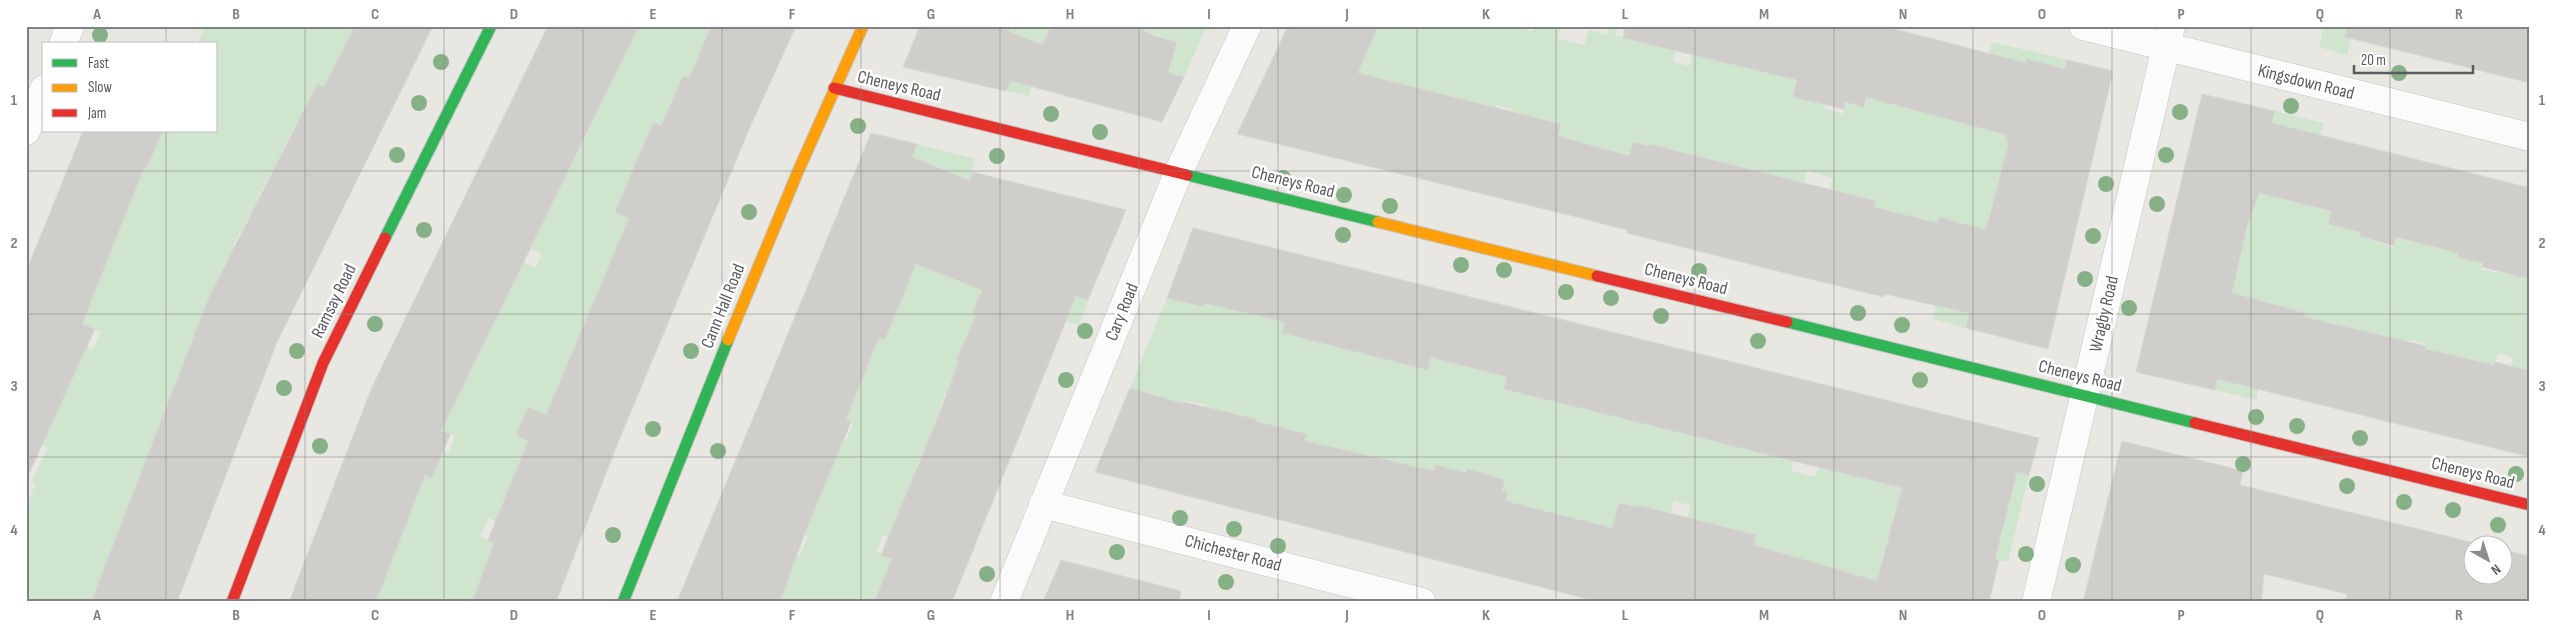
<svg xmlns="http://www.w3.org/2000/svg" width="2556" height="628" font-family="'Sofia Sans Condensed',sans-serif">
	<style>
		.green { fill: #cfe5cd }
		.building { fill: #cfcecb; stroke: #d8d6d2 }
		.lines { fill: none; stroke-linecap: round; stroke-linejoin: round }
		.street-casing { stroke: #c4c4c3; stroke-width: 29 }
		.fast-casing { stroke: #c5c5c4; stroke-width: 13 }
		.slow-casing { stroke: #c5c5c4; stroke-width: 13 }
		.jam-casing { stroke: #c5c5c4; stroke-width: 13 }
		.street { stroke: #fcfbfb; stroke-width: 28 }
		.fast { stroke: #30b455; stroke-width: 11 }
		.slow { stroke: #ff9f0a; stroke-width: 11 }
		.jam { stroke: #e5322d; stroke-width: 11 }
		.tree { fill: #86b086 }
		.grid { fill: none; stroke: #808285; stroke-width: 1; stroke-opacity: 0.55 }
		.labels { text-anchor: middle; dominant-baseline: central; stroke-width: 5; stroke-linejoin: round; paint-order: stroke }
		.street-label { font-size: 18px; fill: #585b60; stroke: #fff }
		.neatline { fill: none; stroke: #808285; stroke-width: 2 }
		.grid-label { font-size: 16px; text-anchor: middle; font-weight: bold; fill: #808285 }
	</style>
	<rect width="100%" height="100%" fill="#e8e7e2"/>
	<path class="green" d="M205,26h150l-12,24 21,11 -19,37 -28,-14 -9,18 24,29 -31,-16 -19,35 31,17 -6,12 -31,-16 -19,36 31,16 -6,13 -31,-16 -18,34 33,17 -7,15 -33,-17 -24,54 -106,287h-70v-92l9,-26 -4,-2 17,-34 -15,-6 21,-50 11,4 5,-12 -11,-4 14,-38 20,7 8,-17 -42,-17 63,-156 24,10 17,-38h53v-87h-19z
		M639,26h89l-10,65 -35,-15 12,64 -40,-16 -16,35 38,24 -42,-17 -20,46 43,18 -111,185 -19,-8 -12,28 12,6 -6,15 6,4 -25,63 -15,-5 -8,19 15,6 -2,59h-118l17,-140 40,16 7,-16 -4,-14 14,5 6,-17 -46,-18 40,-3 65,-133 -21,-35 42,21 7,-14 -12,-6 34,-68 -25,-32 33,16 18,-36 -30,-15 9,-17 29,15 17,-36 -31,-16 8,-15 31,15z
		M997,26h54l-8,16 -14,54 -23,-5 6,-13z
		M1121,26h86l-23,51 -16,-4 9,-31 -37,-13z
		M1287,26h60l26,12 5,-12h137l17,6 2,-6h27l-3,13 26,6 5,-15 18,5 2,-9h9l-2,9 42,11 23,-20 -8,36 16,4 3,-11 20,5 7,-27 59,42 19,6 -4,16 37,-9 -6,21 19,5 2,-12 19,5 9,-36 9,30 36,10 59,-14 15,-55 75,18 -2,9 -38,-10 -21,82 18,5 -58,182 -33,-9 24,-97 -28,35 -24,-42 -25,-7 -14,34 9,-41 -19,-5 -36,34 13,-52 -26,-7 -8,30 -41,14 11,-41 -16,-5 -5,20 -99,-44 -26,36 -11,-30 -18,-5 -43,17 10,-39 -31,-8 -29,35 11,-42 -16,-4 -2,6 -34,5 4,-17 -46,-11 -11,40 -128,-81z
		M2308,26h46l-7,29 -28,-8 4,-17z
		M2275,111l49,12 -15,58 9,2 -7,23 20,5 40,-15 -11,40 34,12 11,-43 62,14 -10,38 26,6 -2,6 16,4 11,-43 18,4 -11,41 15,4v92l-19,-5 2,-9 -15,-4 -11,45 -70,-16 9,-38 -15,-4 -3,13 -106,-26 3,-14 -17,-5 -19,37 -13,55 -41,-10 6,-28 8,-55z
		M917,144l58,15 -24,89 137,52 -9,25 -14,-3 -83,-32 -10,24 19,7 -34,39 8,4 -2,37 -18,-7 -11,33 28,28 -34,-14 -15,33 35,15 -6,15 -34,-15 -7,17 22,46 -40,-17 -7,17 16,7 -6,14 23,10 -7,16 -23,-9 -5,12h-97l15,-33 -40,-16 6,-14 42,17 8,-19 -19,-8 17,-46 17,7 7,-18 -39,-16 51,-17 4,2 7,-18 -18,-8 -19,-24 36,15 7,-19 9,-55 18,7 10,-24 16,-158z
		M1292,296l-10,37 146,37 3,-13 76,19 -3,13 211,53 4,-13 50,13 -3,12 18,5 20,-39 -13,51 24,6 3,-10 19,5 26,-37 -10,41 35,9 11,-42 130,32 -21,87 -119,-27 -12,49 -86,17 11,-42 -37,-10 -16,16 7,-30 -71,-6 5,-24 -16,-4 -18,66 -18,-61 -1,1 -18,-4 -7,25 -7,-2 -7,26 -94,-47 4,-12 -6,-2 3,-11 -38,-11 -8,29 -25,-27 -138,5 11,-42 -21,-6 -40,35 10,-44 -61,32 11,-46 -21,-5 -5,20 -25,-8 4,-16 -29,-8 37,-90 35,9 2,-5z"/>
	<path class="building" d="M355,26h78l-156,316 -100,260h-86l118,-305 108,-213 7,3z
		M548,26h91l-198,405 9,3 -18,44 -7,-3 -49,127h-87l83,-215z
		M711,26h85l-46,101 -133,318 -61,157h-84l22,-59 -6,-3 40,-99 -12,-6 12,-28 18,8 83,-197 -14,-6 38,-89 8,3 22,-50 6,3z
		M920,26h77l45,19 9,-19h84l20,10 22,6 -9,31 16,4 -22,45 -151,-41 -5,10 -103,-24z
		M1288,26h90l-20,47 203,51 -3,12 71,20 4,-14 16,4v-2l227,57 -2,6 63,16 2,-6 47,13 23,-88 -3,-1 1,-6 -141,-38 -2,10 -19,-5 -1,7 -51,-12 4,-17 -174,-42 2,-12h258l143,37 1,-4 38,10 2,-9 46,11 -65,278 -82,-21 3,-15 -84,-19 -1,3 -103,-25 -154,-39v-3l-54,-14 -336,-82z
		M2347,26h183v57l-185,-46z
		M2202,94l73,17 -3,12 258,65v91l-48,-12 1,-4 -26,-6 1,-4 -62,-16 -2,9 -34,-10 1,-4 -33,-8 3,-13 -72,-18 -11,30 -16,70 73,20 -1,4 122,29 -1,3 69,16 1,-3 35,9v86l-313,-78 -2,11 -79,-18z
		M83,131h80l-17,38 -2,-1 -62,156 13,5 -69,151v-208z
		M871,133l46,11 -5,13 58,24 2,-9 154,38 -38,90 -12,-4 -124,306h-78l18,-43 -11,-4 59,-143 19,-51 -3,-1 20,-44 -4,-2 10,-24 -66,-26 -31,76 -6,-3 -33,83 5,2 -47,113 -24,67h-103z
		M1193,228l846,210 -10,37 -12,-3 -22,87 4,1 -10,42h-390l-504,-130 35,-84 54,16v-2l72,17 -1,2 52,13 -2,7 129,30 1,-6 31,8 1,-4 38,11 -3,11 6,1 -3,9 107,27 7,-25 18,4 1,-2 118,30 -2,10 123,36 25,-93 -398,-99 3,-12 -76,-20 -3,13 -146,-37 3,-11 -81,-19 -1,4 -36,-9z
		M2122,441l121,30 -3,14 247,61h-13v30h30v-26l26,6v46h-185l2,-8 -83,-20 -3,28h-178z
		M1061,560l120,31 -2,11h-136z"/>
	<g class="lines">
		<defs>
			<path id="street" d="M2083,26l447,111
				M63,44l7,-18
				M26,131l18,-42
				M1043,504l379,98
				M1004,602l175,-431 68,-145
				M2036,602l135,-576"/>
			<path id="fast" d="M1187,175l191,47
				M385,238l106,-212
				M1787,322l408,101
				M623,602l105,-262"/>
			<path id="slow" d="M1378,222l219,54
				M728,340l71,-171 64,-143"/>
			<path id="jam" d="M834,88l353,87
				M1597,276l190,46
				M2195,423l335,82
				M232,602l91,-239 62,-125"/>
		</defs>
		<use href="#street" class="street-casing"/>
		<use href="#fast" class="fast-casing"/>
		<use href="#slow" class="slow-casing"/>
		<use href="#jam" class="jam-casing"/>
		<use href="#street" class="street"/>
		<use href="#fast" class="fast"/>
		<use href="#slow" class="slow"/>
		<use href="#jam" class="jam"/>
	</g>
	<g class="tree">
		<circle cx="100" cy="35" r="8"/>
		<circle cx="441" cy="62" r="8"/>
		<circle cx="2399" cy="73" r="8"/>
		<circle cx="419" cy="103" r="8"/>
		<circle cx="2291" cy="106" r="8"/>
		<circle cx="2180" cy="112" r="8"/>
		<circle cx="1051" cy="114" r="8"/>
		<circle cx="858" cy="126" r="8"/>
		<circle cx="1100" cy="132" r="8"/>
		<circle cx="397" cy="155" r="8"/>
		<circle cx="2166" cy="155" r="8"/>
		<circle cx="997" cy="156" r="8"/>
		<circle cx="1283" cy="178" r="8"/>
		<circle cx="2106" cy="184" r="8"/>
		<circle cx="1344" cy="195" r="8"/>
		<circle cx="2157" cy="204" r="8"/>
		<circle cx="1390" cy="206" r="8"/>
		<circle cx="749" cy="212" r="8"/>
		<circle cx="424" cy="230" r="8"/>
		<circle cx="1343" cy="235" r="8"/>
		<circle cx="2093" cy="236" r="8"/>
		<circle cx="1461" cy="265" r="8"/>
		<circle cx="1504" cy="270" r="8"/>
		<circle cx="1699" cy="271" r="8"/>
		<circle cx="2085" cy="279" r="8"/>
		<circle cx="1566" cy="292" r="8"/>
		<circle cx="1611" cy="298" r="8"/>
		<circle cx="2129" cy="308" r="8"/>
		<circle cx="1858" cy="313" r="8"/>
		<circle cx="1661" cy="316" r="8"/>
		<circle cx="375" cy="324" r="8"/>
		<circle cx="1902" cy="325" r="8"/>
		<circle cx="1085" cy="331" r="8"/>
		<circle cx="1758" cy="341" r="8"/>
		<circle cx="297" cy="351" r="8"/>
		<circle cx="691" cy="351" r="8"/>
		<circle cx="1066" cy="380" r="8"/>
		<circle cx="1920" cy="380" r="8"/>
		<circle cx="284" cy="388" r="8"/>
		<circle cx="2256" cy="417" r="8"/>
		<circle cx="2297" cy="426" r="8"/>
		<circle cx="653" cy="429" r="8"/>
		<circle cx="2360" cy="438" r="8"/>
		<circle cx="320" cy="446" r="8"/>
		<circle cx="718" cy="451" r="8"/>
		<circle cx="2243" cy="464" r="8"/>
		<circle cx="2516" cy="474" r="8"/>
		<circle cx="2037" cy="484" r="8"/>
		<circle cx="2347" cy="486" r="8"/>
		<circle cx="2404" cy="502" r="8"/>
		<circle cx="2453" cy="510" r="8"/>
		<circle cx="1180" cy="518" r="8"/>
		<circle cx="2498" cy="525" r="8"/>
		<circle cx="1234" cy="529" r="8"/>
		<circle cx="613" cy="535" r="8"/>
		<circle cx="1278" cy="546" r="8"/>
		<circle cx="1117" cy="552" r="8"/>
		<circle cx="2026" cy="554" r="8"/>
		<circle cx="2073" cy="565" r="8"/>
		<circle cx="987" cy="574" r="8"/>
		<circle cx="1226" cy="582" r="8"/>
	</g>
	<path class="grid" d="M166,26v18M305,26v576M444,26v576M583,26v576M722,26v576M861,26v576M1000,26v576M1139,26v576M1278,26v576M1417,26v576M1556,26v576M1695,26v576M1834,26v576M1973,26v576M2112,26v576M2251,26v576M2390,26v576M166,131v471M26,171h2504M26,314h2504M26,457h2504"/>
	<g class="labels">
		<g class="street-label">
			<text transform="translate(2306 82) rotate(14)">Kingsdown Road</text>
			<text transform="translate(899 86) rotate(13)">Cheneys Road</text>
			<text transform="translate(1293 182) rotate(14)">Cheneys Road</text>
			<text transform="translate(1686 279) rotate(14)">Cheneys Road</text>
			<text transform="translate(334 301) rotate(-64)">Ramsay Road</text>
			<text transform="translate(723 306) rotate(-68)">Cann Hall Road</text>
			<text transform="translate(1122 312) rotate(-68)">Cary Road</text>
			<text transform="translate(2104 314) rotate(-77)">Wragby Road</text>
			<text transform="translate(2080 376) rotate(14)">Cheneys Road</text>
			<text transform="translate(2473 473) rotate(14)">Cheneys Road</text>
			<text transform="translate(1233 553) rotate(15)">Chichester Road</text>
		</g>
	</g>
	<rect width="2556" height="628" fill="none" stroke="#ffffff" stroke-width="55"/>
	<rect x="42" y="42" width="175" height="90" fill="#ffffff" stroke="#bcbdbf"/>
	<rect x="52" y="59" width="25" height="8" fill="#30b455" stroke="#bcbdbf"/>
	<text x="88" y="68" font-size="15" fill="#585b60">Fast</text>
	<rect x="52" y="84" width="25" height="8" fill="#ff9f0a" stroke="#bcbdbf"/>
	<text x="88" y="92" font-size="15" fill="#585b60">Slow</text>
	<rect x="52" y="109" width="25" height="8" fill="#e5322d" stroke="#bcbdbf"/>
	<text x="88" y="118" font-size="15" fill="#585b60">Jam</text>
	<g transform="translate(2488 560) rotate(141)"><circle r="24" fill="#ffffff" stroke="#bcbdbf"/>
	<path d="M0-4L9 19L0 12L-9 19Z" fill="#8a8c8e"/>
	<text y="-8" font-size="14" font-weight="bold" text-anchor="middle" fill="#585b60">N</text>
	</g>
	<path d="M2354 65v8h119v-8" fill="none" stroke="#585b60" stroke-width="2.5"/>
	<text x="2361" y="65" font-size="15" fill="#585b60" stroke="#ffffff" stroke-width="4" paint-order="stroke">20 m</text>
	<rect x="28" y="28" width="2500" height="572" class="neatline"/>
	<g class="grid-label">
		<text x="97" y="19">A</text>
		<text x="236" y="19">B</text>
		<text x="375" y="19">C</text>
		<text x="514" y="19">D</text>
		<text x="653" y="19">E</text>
		<text x="792" y="19">F</text>
		<text x="931" y="19">G</text>
		<text x="1070" y="19">H</text>
		<text x="1209" y="19">I</text>
		<text x="1347" y="19">J</text>
		<text x="1486" y="19">K</text>
		<text x="1625" y="19">L</text>
		<text x="1764" y="19">M</text>
		<text x="1903" y="19">N</text>
		<text x="2042" y="19">O</text>
		<text x="2181" y="19">P</text>
		<text x="2320" y="19">Q</text>
		<text x="2459" y="19">R</text>
		<text x="14" y="105">1</text>
		<text x="2542" y="105">1</text>
		<text x="14" y="248">2</text>
		<text x="2542" y="248">2</text>
		<text x="14" y="391">3</text>
		<text x="2542" y="391">3</text>
		<text x="14" y="535">4</text>
		<text x="2542" y="535">4</text>
		<text x="97" y="620">A</text>
		<text x="236" y="620">B</text>
		<text x="375" y="620">C</text>
		<text x="514" y="620">D</text>
		<text x="653" y="620">E</text>
		<text x="792" y="620">F</text>
		<text x="931" y="620">G</text>
		<text x="1070" y="620">H</text>
		<text x="1209" y="620">I</text>
		<text x="1347" y="620">J</text>
		<text x="1486" y="620">K</text>
		<text x="1625" y="620">L</text>
		<text x="1764" y="620">M</text>
		<text x="1903" y="620">N</text>
		<text x="2042" y="620">O</text>
		<text x="2181" y="620">P</text>
		<text x="2320" y="620">Q</text>
		<text x="2459" y="620">R</text>
	</g>
</svg>
